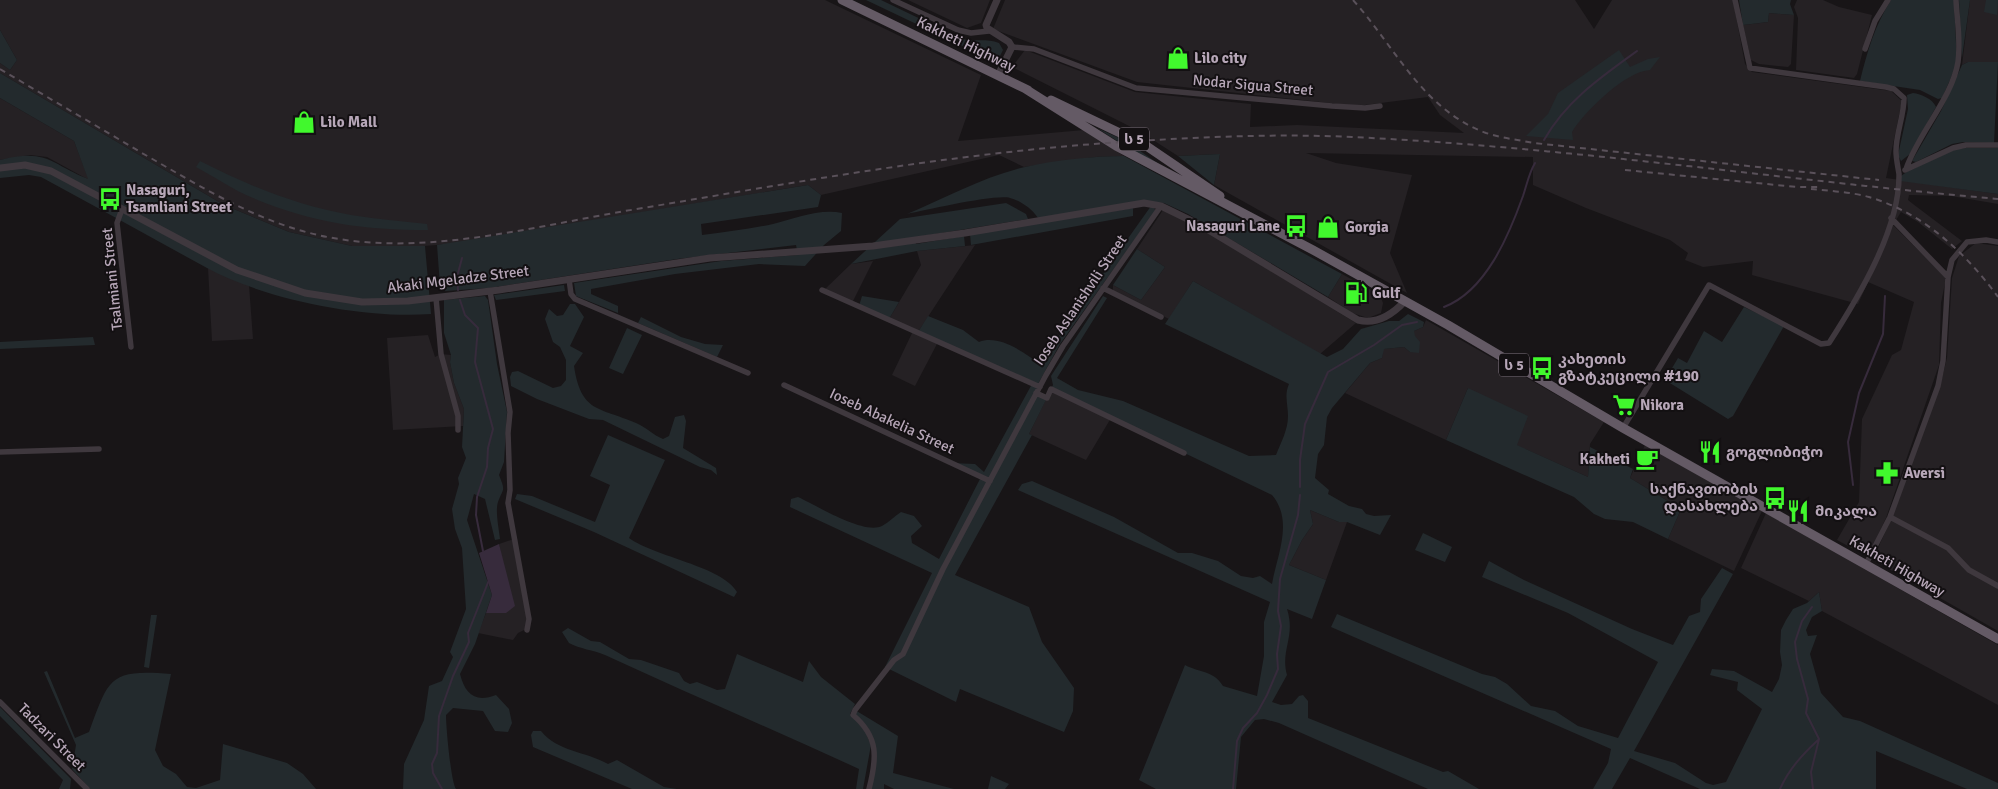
<svg xmlns="http://www.w3.org/2000/svg" width="1998" height="789" font-family="Signika,'Noto Sans Georgian',sans-serif">
	<style>
		.built { fill: #252124 }
		.green { fill: #232a2d }
		.water { fill: #372b3c }
		.lines { fill: none; stroke-linecap: round; stroke-linejoin: round }
		.stream { stroke: #372b3c; stroke-width: 2 }
		.minor { stroke: #3f383e; stroke-width: 5.5 }
		.tertiary { stroke: #3f383e; stroke-width: 7 }
		.trunk { stroke: #645a65; stroke-width: 9 }
		.rail { stroke: #5a515a; stroke-width: 2; stroke-dasharray: 6 5; stroke-linecap: butt }
		.labels { text-anchor: middle; dominant-baseline: central; stroke-width: 4; stroke-linejoin: round; paint-order: stroke }
		.shield { fill: #131012; stroke: #867a86; stroke-width: 1 }
		.shield-label { font-size: 14px; font-weight: bold; fill: #b7a7b8 }
		.street-label { font-size: 15px; fill: #b7a7b8; stroke: #131012 }
		.poi-label { font-size: 15px; font-weight: bold; fill: #b7a7b8; stroke: #131012; text-anchor: start }
	</style>
	<rect width="100%" height="100%" fill="#181517"/>
	<path class="built" d="M0,0h825l156,75 -23,66 126,-11 40,26 -29,1 -71,10 -25,-12 -178,40 -13,-10 -358,59 -53,4 -45,-2 -63,-14 -65,-27 -224,-132v-10l10,7 7,-10 -17,-30z
		M908,0h82l-9,23 -14,5z
		M1005,0h570l19,29 18,-29h121l12,64 7,8 139,19 11,10 -16,77 112,16v10l-47,-8 -42,-1 -1,5 5,4 49,37 -10,8 -34,-27 -17,-10 -8,13 53,53 -5,25 -2,62 -53,153 -13,28 -10,6h-4l-22,-12 22,-38 3,-83 30,-64 9,-5 13,-48 -46,-20 -10,22 -106,-29 1,-14 -50,6 -18,-7 3,-7 -18,-13 -84,-32 -53,-23v-28l-227,-4 30,10 76,12 -22,78 17,40 -193,-108 6,-31 -42,2 -39,-25 -127,-64 13,-17 110,42 116,12 -1,23 47,-2 167,8 -24,-18 -12,-18 -71,9 -220,-24 -144,-53z
		M1797,0h26l16,7 33,8 -15,59 -3,4 -58,-8 2,-52 -4,-11z
		M1970,0h28v62h-30l-6,3z
		M1769,13l25,2 -3,49 -3,3 -29,-3 -8,-4 -8,-35 25,-3z
		M0,98l74,43 15,39 -42,-23 -17,-2 -30,5z
		M1163,210l49,25 144,88 -36,31 -127,-73 -24,38 -56,-28v-6l28,15 24,-33 -28,-18z
		M1976,243l22,3v385l-123,-70 1,-9 15,-32 49,-134 7,-28 5,-80 7,-22z
		M975,245l-57,87 20,10 -23,44 -23,-11 21,-44 -24,-12 32,-54 -4,-14z
		M873,261l-21,42 -28,-13 27,-26z
		M208,268l41,17 4,54 -41,2z
		M1342,274l38,21 3,8 -2,10 -13,5 -16,-5 -24,-16z
		M1426,320l178,102 -14,22 -2,33 -72,-32 -48,-57 -22,52 -101,-47 25,-30 12,-5 1,-9 21,-2 6,5 4,-21 9,-4z
		M428,335l7,22 6,-3 10,1 -1,7 4,21 10,26 -1,17 -70,4 -6,-92z
		M1051,389l60,29 -25,42 -57,-26z
		M1645,445l117,66 -28,60 -66,-32 13,-30 -51,-31z
		M1310,510l29,12h8l-21,58 -37,-15 13,-25 11,-16z
		M1766,513l232,132v60l-176,-94 -3,-19 -10,9 -68,-33z
		M517,538l13,89 -12,6 -5,7 -35,-7 8,-20h20l-1,-39 -6,-30z"/>
	<path class="green" d="M866,0h15l81,39c13,3 25,-1 37,4l4,7 -4,8 -7,2z
		M1739,0h52l-1,4 4,11 -25,-2 -1,9 -25,3z
		M1891,0h63l3,64 -15,34 -4,1 -18,-9 -60,-9c7,-29 15,-56 31,-81z
		M1959,0h11l-8,58z
		M1986,0h12l-1,15 -13,-3z
		M0,30l17,30 -7,10 -10,-7z
		M1619,50l11,17 18,-8 12,-2 -10,13c-24,1 -65,41 -78,62l1,8 -47,-4 22,-22 10,-21z
		M1968,62h30l-4,81 -31,-1 -11,2 -36,18 -4,-1 29,-50 21,-46z
		M0,73l224,132 65,27 63,14h73l6,68c-66,5 -165,-14 -224,-46 -55,-30 -110,-61 -166,-91l-12,-2 -29,3v-18c48,-12 50,4 88,19l-14,-38 -74,-43z
		M1913,93c8,1 20,6 23,14l-26,47 -9,7 -3,-6 10,-46 -1,-14z
		M1097,128l29,13 37,26 -18,-8z
		M1965,148h33v46l-98,-13 1,-5 7,-5 48,-22z
		M1220,154l-6,31 -36,-29z
		M1124,156l218,118 -14,23 -140,-83 -24,-11 -22,-2 -104,17c-6,-9 -17,-17 -28,-20 -15,-4 -83,12 -103,16 38,-16 78,-38 118,-47 31,-7 67,-11 99,-11z
		M200,161c47,24 98,45 151,54 25,4 51,6 76,9l1,6c-65,0 -115,-7 -175,-32 -20,-8 -38,-21 -57,-31z
		M808,185l13,10 -3,12 -117,17 1,11c24,-3 48,-6 71,-11 21,-5 47,-16 69,-11l-1,18 -17,14 -19,21 -46,-2 -84,10 -84,15v5l27,12v7l-42,-17 -2,-13 147,-22 77,-6 -2,-10 -119,14 -188,29 -44,3 -5,-5 -3,-41z
		M1006,203l20,11 2,5 -111,18 -2,3 1,4 48,-8 1,10 -48,5 -66,13 49,-45z
		M1151,206l5,4 -96,134 -22,40 2,3 -3,6 10,5 -18,36 3,1 -77,140 74,32 13,35 32,46 -1,23 -9,21 -104,-43 -4,13 -71,-35 47,-94 -142,-66 1,-8 7,-2c18,8 65,38 84,29 7,-4 13,-10 19,-14l13,4 8,10 -11,10 1,7 27,16 42,-82 -30,-14 24,1 9,8 48,-88 -114,-52 10,-16 35,14 16,12c20,-8 47,11 63,24l14,-26z
		M1133,208v8l-162,29 -1,-11z
		M1137,249l28,18 -24,33 -28,-15z
		M1193,281l134,76 16,-8 18,-20 28,-8h10l9,-7 16,8 -1,5 -9,4 1,5 5,6 -1,11 -9,-1 -6,-5 -20,2 -2,9 -12,5 -38,45 -5,9 -3,28 -6,9 -3,24 14,12 -1,4 21,12 13,3 4,5 8,2 17,-1 -11,20 -33,-13h-8l-29,-12 3,14 -11,16 -13,25 37,15 -14,39 -25,-10c9,28 -7,41 0,66l-15,27 9,3 11,-1 7,-8 4,-1 5,6v17l135,54 5,-1 31,18h-51l-149,-66 -15,-4 -9,1 -14,17 -5,52h-80l-17,-9 46,-115c15,8 28,5 38,21l34,10 7,-40v-34l6,-20 -252,-112 4,-6 10,-3 82,36 64,36h14l26,8 23,15 12,2 7,-2 12,8c5,-29 22,-63 0,-89l-221,-106 2,-4 -2,-9 52,-80 4,2 -50,80 21,12 45,11 126,55 27,-1c5,-13 12,-25 12,-39 0,-11 -4,-21 1,-32l-124,-60z
		M564,285l1,6 -69,9 -2,-5z
		M485,296l3,4 9,64 10,48 -3,50 -5,13c7,17 4,13 -1,27 -3,9 1,27 2,37l-5,1 -10,-41 -11,-5 -7,26 25,75 -17,49 -15,30c5,20 15,29 36,21l13,14 3,14 -4,9 -13,-1 -12,-20 -30,-3 -7,7c0,11 5,68 10,74h-53l1,-25 20,-44 5,-34 13,-5 11,-24 -3,-5 16,-43 -4,-61 -7,-19 -3,-20 7,-25 -1,-6 8,-20 -4,-11 2,-38 -10,-26 -4,-21 1,-7 -7,-22v-33z
		M862,296l37,6 -10,17 -30,-13z
		M570,304h5l9,13 -14,29 13,7 -9,13c7,47 25,41 62,57 10,4 17,12 27,16l6,-3 6,-19 9,-2 2,6 -3,27 33,20 1,7 -6,-5 -11,-3 -97,-47 -14,-1 -52,-20 -26,-13 -1,-9 2,-5 6,-1 35,17 8,-2 5,-6v-20l-6,-13 -7,-5 -8,-23 4,-10 8,7 6,-1z
		M1744,307l40,19 -51,90 -5,3 -63,-39 13,-22 9,5 17,-32 18,11z
		M641,317l40,20 24,7 18,1 -6,12 -79,-34z
		M627,328l15,7 -19,39 -14,-6z
		M93,337l2,8 -95,4v-7z
		M1468,388l60,28 -11,29 71,32 2,-30 43,22 -3,9 51,31 -13,30 -35,-17 -28,-3 -11,-5 -20,-17 -128,-57z
		M608,435l57,25 -36,78c26,19 93,28 108,54l-3,5 -140,-65 -79,-33 2,-5 15,2 63,26 15,-37 -20,-9z
		M1423,533l29,14 -7,15 -30,-12z
		M1489,561l35,19 108,49 41,16 16,-29 11,-4 1,-13 21,-31 11,6 -99,177 41,12 31,20 7,2 13,-3 36,-73 -25,-19 1,-8 -28,-7 2,-6 22,2 38,21 7,-13 3,-14 -2,-13 1,-22 5,-10 7,-11 14,-6 12,-11 3,19 -10,6 -6,13 2,6 9,-1 -7,19 11,39 22,24 17,4 138,62v6h-31l-91,-38v38h-176l-70,-31 -18,31h-19l15,-26 3,-14 -280,-122 6,-13 145,60 13,3 12,7 24,22 24,5 23,15 40,12 40,-76 -90,-49 -86,-36z
		M151,615h6l-8,53 -5,-1z
		M568,628l23,13 9,1 29,17 12,1 38,13 5,8 6,3 7,-2 20,8 8,-1 12,-35 66,28 6,-21 12,16 34,27 -5,10 13,13 8,18 -8,44h-7l3,-20c-84,-39 -170,-75 -254,-114 -12,-5 -25,-6 -36,-12l-7,-11z
		M47,671l28,67 14,-6c20,-54 20,-63 82,-58l-16,76 8,16 13,8 11,13 9,1 24,-8 3,-36 64,19 16,11 13,15h-226l-18,-20 4,-24 -32,-73z
		M0,707l71,72 -1,10h-11l4,-9 -63,-64z
		M855,710l43,26 -5,37 61,16h-60l-10,-5v5h-15l5,-43 -21,-31z
		M533,731h8c17,21 44,20 67,33l9,-4 47,27 13,2h-45l-99,-42 -2,-12z
		M991,776l18,8 -4,5h-17z"/>
	<path class="water" d="M499,544l16,62 -9,7h-20l6,-18 -13,-42z"/>
	<g class="lines">
		<path class="stream" d="M1544,140c22,-39 57,-63 93,-89
			M458,290l-1,-13 5,-19
			M460,300l5,15 13,13 -3,34 18,67 -5,19 -1,19 -10,30 -1,18 7,36
			M1444,307c42,-16 65,-72 79,-111 4,-12 6,-23 12,-33
			M1853,485l-5,-43 11,-49 24,-59 2,-38
			M1300,487v-27l5,-36 23,-52 46,-27 28,-20 15,-3
			M1812,607l-10,14 -7,21 2,17 11,40 -2,14 13,26 -8,33 2,17
			M442,789l-9,-16 -1,-9 5,-11 2,-37 14,-40 16,-34 -1,-9 21,-53
			M1233,789l4,-48 6,-13 14,-15 10,-18 11,-26 -1,-15 4,-28 -3,-15 2,-32 18,-64 2,-20
			M1780,789c9,-20 22,-34 38,-49"/>
		<path class="minor" d="M893,0l65,30 13,3 18,-2
			M1012,47l22,2 102,39 196,18 33,2 15,-2
			M1865,49l10,-28 13,-21
			M1906,169c11,-33 47,-73 52,-107 3,-20 -1,-42 -2,-62
			M1905,170l48,-22 13,-3h32
			M122,209l-5,14 14,124
			M1891,218l57,59
			M569,279l2,15 4,5 173,74
			M1103,288l58,29
			M822,290l218,97
			M490,291l20,121 -2,21 2,57 -2,13 21,116 -2,11
			M436,298l5,56 17,62v14
			M784,385l206,96
			M1036,393l11,5 4,-9 133,64
			M1623,428l86,-143 112,59 8,-1c29,-45 71,-114 70,-169 -1,-7 -3,-15 -3,-23 0,-18 8,-35 8,-53l-10,-9 -8,-2 -136,-19 -15,-68
			M0,452l99,-3
			M1890,517l58,31 21,22 29,16
			M1866,564l24,-47 48,-131 5,-25 5,-84 4,-17 15,-18 19,-2 12,2
			M0,702l87,87
			M869,789c8,-31 10,-52 -16,-74l2,-5 39,-50 9,-6 40,-85 103,-194 17,-29 98,-140"/>
		<path class="tertiary" d="M997,0l-11,25 1,3 22,14 3,5 -14,28
			M0,168l25,-3 26,6 186,99 68,23 57,9 46,-1 91,-11 211,-32 163,-12 92,-13 179,-30 17,3 41,20 156,94c19,5 34,-5 47,-19"/>
		<path class="trunk" d="M842,0l186,90
			M1024,88l92,58 197,104 135,75 175,103 375,211
			M1051,100l94,45 75,51"/>
		<path class="rail" d="M1353,0c43,48 69,109 133,133 16,5 32,7 48,10l345,37
			M0,69c47,28 95,56 142,84 63,36 124,75 197,86 92,15 194,-12 286,-28 155,-26 311,-55 469,-67 85,-6 172,-11 258,-7 216,10 430,43 646,62
			M1625,170l172,17h22
			M1811,189c19,2 40,3 58,8 54,16 96,55 129,100"/>
	</g>
	<defs>
		<symbol id="shop-bare" viewBox="-9 -9 18 18"><path d="M-5-2.5h2.3a2.7 3.5 0 0 1 5.4 0H5L5.5 6h-11ZM-1.5-2.5h3a1.5 2.3 0 0 0-3 0Z" fill="#41f82d" stroke="#131012" stroke-width="2.5" paint-order="stroke"/></symbol>
		<symbol id="bus-bare" viewBox="-9 -9 18 18"><path d="M-5-6H5V4H4V6H2V4H-2V6H-4V4H-5ZM-3.5-4V0h7V-4ZM-3.5 1.2v1.5H-2V1.2ZM2 1.2v1.5H3.5V1.2Z" fill="#41f82d" stroke="#131012" stroke-width="2.5" paint-order="stroke"/></symbol>
		<symbol id="fuel-bare" viewBox="-9 -9 18 18"><path d="M-5.5-6h7V0h2V4h1.3V-2.5L3-4.5l.8-.8L6-3V5H2.5V1h-1V6h-7ZM-4.2-4.7v3.2H.2V-4.7Z" fill="#41f82d" stroke="#131012" stroke-width="2.5" paint-order="stroke"/></symbol>
		<symbol id="supermarket-bare" viewBox="-9 -9 18 18"><path d="M-6-5.5h2.5l.6 2H6L4.5 2H-2.5L-4.4-4H-6ZM-1.5 3.2a1.3 1.3 0 1 0 .1 0ZM3 3.2a1.3 1.3 0 1 0 .1 0Z" fill="#41f82d" stroke="#131012" stroke-width="2.5" paint-order="stroke"/></symbol>
		<symbol id="restaurant-bare" viewBox="-9 -9 18 18"><path d="M-5-6h1v4h1v-4h1v4h1v-4h1v5L-1.5 .5V6h-2V.5L-5-1ZM5-6V6H3V1.5H1.5Q1.5-4 5-6Z" fill="#41f82d" stroke="#131012" stroke-width="2.5" paint-order="stroke"/></symbol>
		<symbol id="cafe-bare" viewBox="-9 -9 18 18"><path d="M-5.5-4.5H6V0H3Q3 3.5 0 3.5H-2.5Q-5.5 3.5-5.5 0ZM3-3.2v2h1.7v-2ZM-6 4.5H4V6H-6Z" fill="#41f82d" stroke="#131012" stroke-width="2.5" paint-order="stroke"/></symbol>
		<symbol id="pharmacy-bare" viewBox="-9 -9 18 18"><path d="M-2-6h4v4h4v4h-4v4h-4v-4h-4v-4h4Z" fill="#41f82d" stroke="#131012" stroke-width="2.5" paint-order="stroke"/></symbol>
	</defs>
	<g fill-rule="evenodd">
		<use href="#shop-bare" x="1162" y="42" width="32" height="32"/>
		<use href="#shop-bare" x="288" y="106" width="32" height="32"/>
		<use href="#bus-bare" x="94" y="183" width="32" height="32"/>
		<use href="#bus-bare" x="1280" y="210" width="32" height="32"/>
		<use href="#shop-bare" x="1312" y="211" width="32" height="32"/>
		<use href="#fuel-bare" x="1340" y="277" width="32" height="32"/>
		<use href="#bus-bare" x="1526" y="352" width="32" height="32"/>
		<use href="#supermarket-bare" x="1608" y="389" width="32" height="32"/>
		<use href="#restaurant-bare" x="1694" y="436" width="32" height="32"/>
		<use href="#cafe-bare" x="1631" y="443" width="32" height="32"/>
		<use href="#pharmacy-bare" x="1871" y="457" width="32" height="32"/>
		<use href="#bus-bare" x="1759" y="482" width="32" height="32"/>
		<use href="#restaurant-bare" x="1782" y="495" width="32" height="32"/>
	</g>
	<g class="labels">
		<g class="shield">
			<rect x="1119" y="127.5" width="30" height="23" rx="4"/>
			<rect x="1499" y="353.5" width="30" height="23" rx="4"/>
		</g>
		<g class="shield-label">
			<text x="1134" y="139">ს 5</text>
			<text x="1514" y="365">ს 5</text>
		</g>
		<g class="street-label">
			<text transform="translate(966 44) rotate(26)">Kakheti Highway</text>
			<text transform="translate(1253 85) rotate(5)">Nodar Sigua Street</text>
			<text transform="translate(112 279) rotate(-96)">Tsalmiani Street</text>
			<text transform="translate(458 279) rotate(-7)">Akaki Mgeladze Street</text>
			<text transform="translate(1080 300) rotate(-56)">Ioseb Aslanishvili Street</text>
			<text transform="translate(892 421) rotate(25)">Ioseb Abakelia Street</text>
			<text transform="translate(1897 566) rotate(30)">Kakheti Highway</text>
			<text transform="translate(52 737) rotate(45)">Tadzari Street</text>
		</g>
		<g class="poi-label">
			<text x="1194" y="58">Lilo city</text>
			<text x="320" y="122">Lilo Mall</text>
			<text x="126" y="190">Nasaguri,<tspan x="126" dy="17">Tsamliani Street</tspan></text>
			<text x="1280" y="226" text-anchor="end">Nasaguri Lane</text>
			<text x="1345" y="227">Gorgia</text>
			<text x="1372" y="293">Gulf</text>
			<text x="1558" y="359">კახეთის<tspan x="1558" dy="17">გზატკეცილი #190</tspan></text>
			<text x="1640" y="405">Nikora</text>
			<text x="1726" y="452">გოგლიბიჭო</text>
			<text x="1630" y="459" text-anchor="end">Kakheti</text>
			<text x="1904" y="473">Aversi</text>
			<text x="1758" y="489" text-anchor="end">საქნავთობის<tspan x="1758" dy="17">დასახლება</tspan></text>
			<text x="1815" y="511">მიკალა</text>
		</g>
	</g>
</svg>
